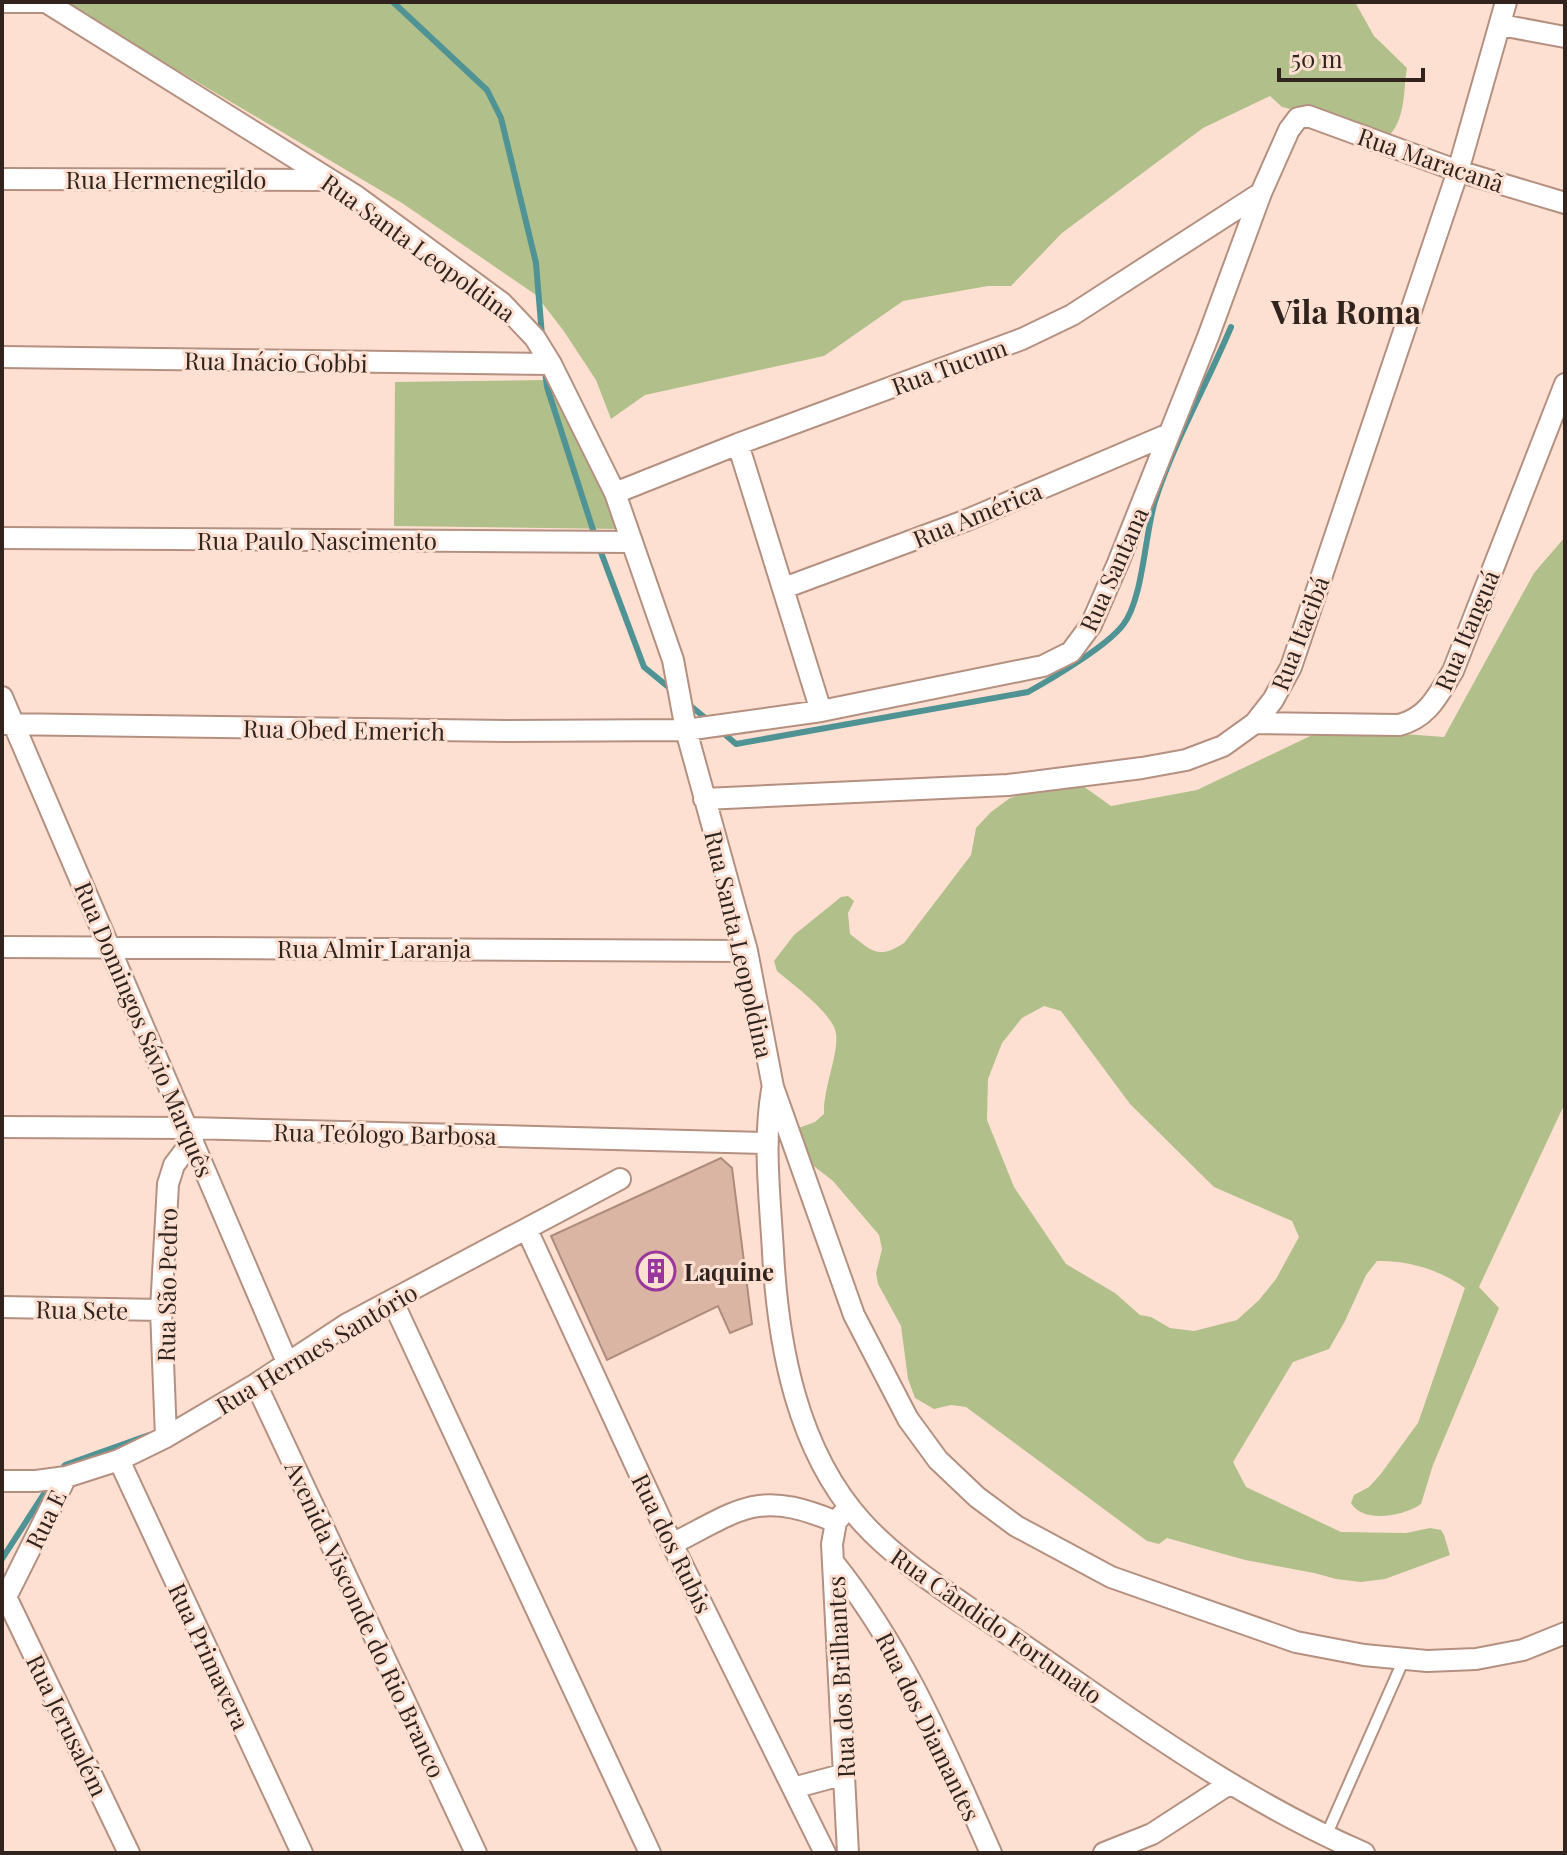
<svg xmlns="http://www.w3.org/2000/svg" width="1567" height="1855" font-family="'Playfair Display',serif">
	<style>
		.green { fill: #b1bf8a; fill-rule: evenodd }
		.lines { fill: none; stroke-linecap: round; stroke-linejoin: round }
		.stream { stroke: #509395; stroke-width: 6 }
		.building { fill: #dab5a4; stroke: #ae8b7b; stroke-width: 2 }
		.lane-casing { stroke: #b49080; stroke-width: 14 }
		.street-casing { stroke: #b49080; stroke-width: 24 }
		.lane { stroke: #fff; stroke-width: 10 }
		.street { stroke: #fff; stroke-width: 20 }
		.labels { text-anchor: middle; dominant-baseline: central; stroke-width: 6; stroke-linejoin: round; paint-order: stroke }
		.street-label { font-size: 24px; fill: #31231d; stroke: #fee0d2 }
		.poi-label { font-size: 24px; font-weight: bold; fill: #31231d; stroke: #fee0d2; text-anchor: start }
		.district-label { font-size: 32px; font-weight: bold; fill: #31231d; stroke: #fee0d2 }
	</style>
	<rect width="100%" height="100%" fill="#fee0d2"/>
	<path class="green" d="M62,2h1293l19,34 33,32c-4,25 -1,56 -23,72l-61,-23 -41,-10 -12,-11 -67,32 -141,105 -51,53h-23l-85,15 -79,55 -179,39 -34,24 -15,-39 -33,-50 -27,-35 -134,-92z
		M551,380l69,149 -226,-3 1,-144z
		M1565,537v566l-86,184 20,21 -66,157 -12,39c-17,12 -58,20 -70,-1l3,-8 15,-8 11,-12 38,-52 47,-135c-24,-18 -58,-28 -88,-27l-11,14 -21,46 -16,28 -36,13 -60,100 13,25 95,45 65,1 24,-5 11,2 3,5 6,20 -65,24 -24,3 -25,-3 -22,-6 -69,-13 -78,-22 -8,6 -12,-3 -181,-134 -15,-2 -17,4 -19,-11 -7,-19 -7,-53 -23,-42 -2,-11 6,-24 -3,-14 -46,-54 -36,-28 -4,-23 22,-8 9,-8c-1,-25 15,-61 12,-80 -2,-20 -44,-50 -59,-63l-3,-10 20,-26 47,-38 7,-1 6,5 -6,12 2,21c22,17 28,26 54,9l67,-88 5,-27 15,-16 19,-14 19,-6 54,-6 28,20 86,-16 130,-62 117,9 90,-164zM1044,1006l17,5 69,93 84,83 78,34 7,16 -23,42 -17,21 -22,20 -43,11 -24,-3 -19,-11 -11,-2 -25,-22 -49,-29 -52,-77 -27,-67 1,-41 14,-36 20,-25z"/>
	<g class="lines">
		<path class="stream" d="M393,2l94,88 14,28 35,145 6,73
			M545,371l2,16 48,149
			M599,547l45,120 28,23
			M687,703l22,18
			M721,731l15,13 292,-52c25,-14 79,-46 95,-67 20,-25 22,-92 32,-124 19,-59 52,-117 76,-174
			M58,1474l7,-9 84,-30
			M2,1559l47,-73"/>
	</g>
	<path class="building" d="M721,1158l11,10 20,156 -22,9 -12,-27 -111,54 -56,-124z"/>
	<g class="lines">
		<defs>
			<path id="lane" d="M1326,1836l78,-177"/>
			<path id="street" d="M2,2h44
				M46,2l310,194 146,107 33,35 16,26 64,129 58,167 13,70 61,221 26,136 81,228 54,104 30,41 39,37 39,29 95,51 185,65 68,13 63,6 49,-2 47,-9 42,-17
				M1501,25l64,12
				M2,179l328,1
				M2,357l549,7
				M738,444l83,267
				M615,493l123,-49 284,-105 50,-24 189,-122
				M2,538l630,4
				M784,588l183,-68 202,-86
				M2,697l285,665
				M1255,723l144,2c29,-7 39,-30 54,-54l112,-287
				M2,724l504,7 180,-1 135,-19 222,-45 28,-14 20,-27 27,-62 90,-226 53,-144 28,-63 9,-12 10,-2 150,55 107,32
				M704,799l304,-14 134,-17 44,-8 37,-14 32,-23 18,-23 18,-33 167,-496 48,-169
				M2,947l745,4
				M772,1090c-9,53 -2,108 1,162 5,94 24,198 89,270 30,33 67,58 103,83 37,25 73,50 109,75 93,65 186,128 290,173
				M2,1127l186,1 579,15
				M527,1230l145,314 153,309
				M392,1300l258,553
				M2,1307l159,3
				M256,1384l220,469
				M166,1437l-5,-127 7,-126 6,-19 19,-25
				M119,1460l183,393
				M2,1481h34l30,-4 53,-17 47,-23 90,-53 91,-60 273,-145
				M672,1544c69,-35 86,-55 164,-22
				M834,1563c70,87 112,189 157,290
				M6,1597l123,256
				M2,1605l64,-128
				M793,1788l52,-14
				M848,1853l-16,-309 4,-22 13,-16
				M1104,1853l48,-19 77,-50"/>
		</defs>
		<use href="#lane" class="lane-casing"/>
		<use href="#street" class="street-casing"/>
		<use href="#lane" class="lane"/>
		<use href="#street" class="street"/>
	</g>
	<defs>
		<symbol id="building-ring" viewBox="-11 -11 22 22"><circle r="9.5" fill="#fee0d2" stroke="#9a379d" stroke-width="1.5"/><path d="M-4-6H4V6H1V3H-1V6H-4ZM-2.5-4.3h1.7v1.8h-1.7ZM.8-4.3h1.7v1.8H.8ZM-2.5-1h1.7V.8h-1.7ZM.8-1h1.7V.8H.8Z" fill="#9a379d"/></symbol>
	</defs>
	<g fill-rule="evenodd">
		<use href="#building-ring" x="634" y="1249" width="44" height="44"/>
	</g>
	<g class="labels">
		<g class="street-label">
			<text transform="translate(1431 159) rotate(19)">Rua Maracanã</text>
			<text x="166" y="179">Rua Hermenegildo</text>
			<text transform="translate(419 247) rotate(36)">Rua Santa Leopoldina</text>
			<text transform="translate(276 361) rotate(1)">Rua Inácio Gobbi</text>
			<text transform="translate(949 366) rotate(-20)">Rua Tucum</text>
			<text transform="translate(977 514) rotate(-22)">Rua América</text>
			<text x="317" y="540">Rua Paulo Nascimento</text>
			<text transform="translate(1113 569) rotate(-66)">Rua Santana</text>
			<text transform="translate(1466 630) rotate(-67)">Rua Itanguá</text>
			<text transform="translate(1299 633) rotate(-69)">Rua Itacibá</text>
			<text transform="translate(344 729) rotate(1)">Rua Obed Emerich</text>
			<text transform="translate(740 944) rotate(77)">Rua Santa Leopoldina</text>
			<text x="374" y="948">Rua Almir Laranja</text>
			<text transform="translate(145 1029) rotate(67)">Rua Domingos Sávio Marquês</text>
			<text transform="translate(385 1133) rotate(1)">Rua Teólogo Barbosa</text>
			<text transform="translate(166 1285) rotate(-89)">Rua São Pedro</text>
			<text transform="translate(82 1309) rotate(1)">Rua Sete</text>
			<text transform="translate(316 1348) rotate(-31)">Rua Hermes Santório</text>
			<text transform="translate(45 1519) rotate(-64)">Rua E</text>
			<text transform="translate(673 1543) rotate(64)">Rua dos Rubis</text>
			<text transform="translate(366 1619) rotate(65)">Avenida Visconde do Rio Branco</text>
			<text transform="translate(997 1625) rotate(35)">Rua Cândido Fortunato</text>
			<text transform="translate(210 1656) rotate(65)">Rua Primavera</text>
			<text transform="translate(840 1677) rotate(-93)">Rua dos Brilhantes</text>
			<text transform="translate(68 1725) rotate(64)">Rua Jerusalém</text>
			<text transform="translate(929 1726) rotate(64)">Rua dos Diamantes</text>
		</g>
		<g class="poi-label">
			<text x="684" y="1271">Laquine</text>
		</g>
		<g class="district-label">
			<text x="1346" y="310">Vila Roma</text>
		</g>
	</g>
	<rect width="1567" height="1855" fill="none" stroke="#31231d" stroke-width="8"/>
	<path d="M1279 68v12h144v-12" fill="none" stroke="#31231d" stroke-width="4"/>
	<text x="1291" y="68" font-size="24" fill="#31231d" stroke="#fee0d2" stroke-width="6" paint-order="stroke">50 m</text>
</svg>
